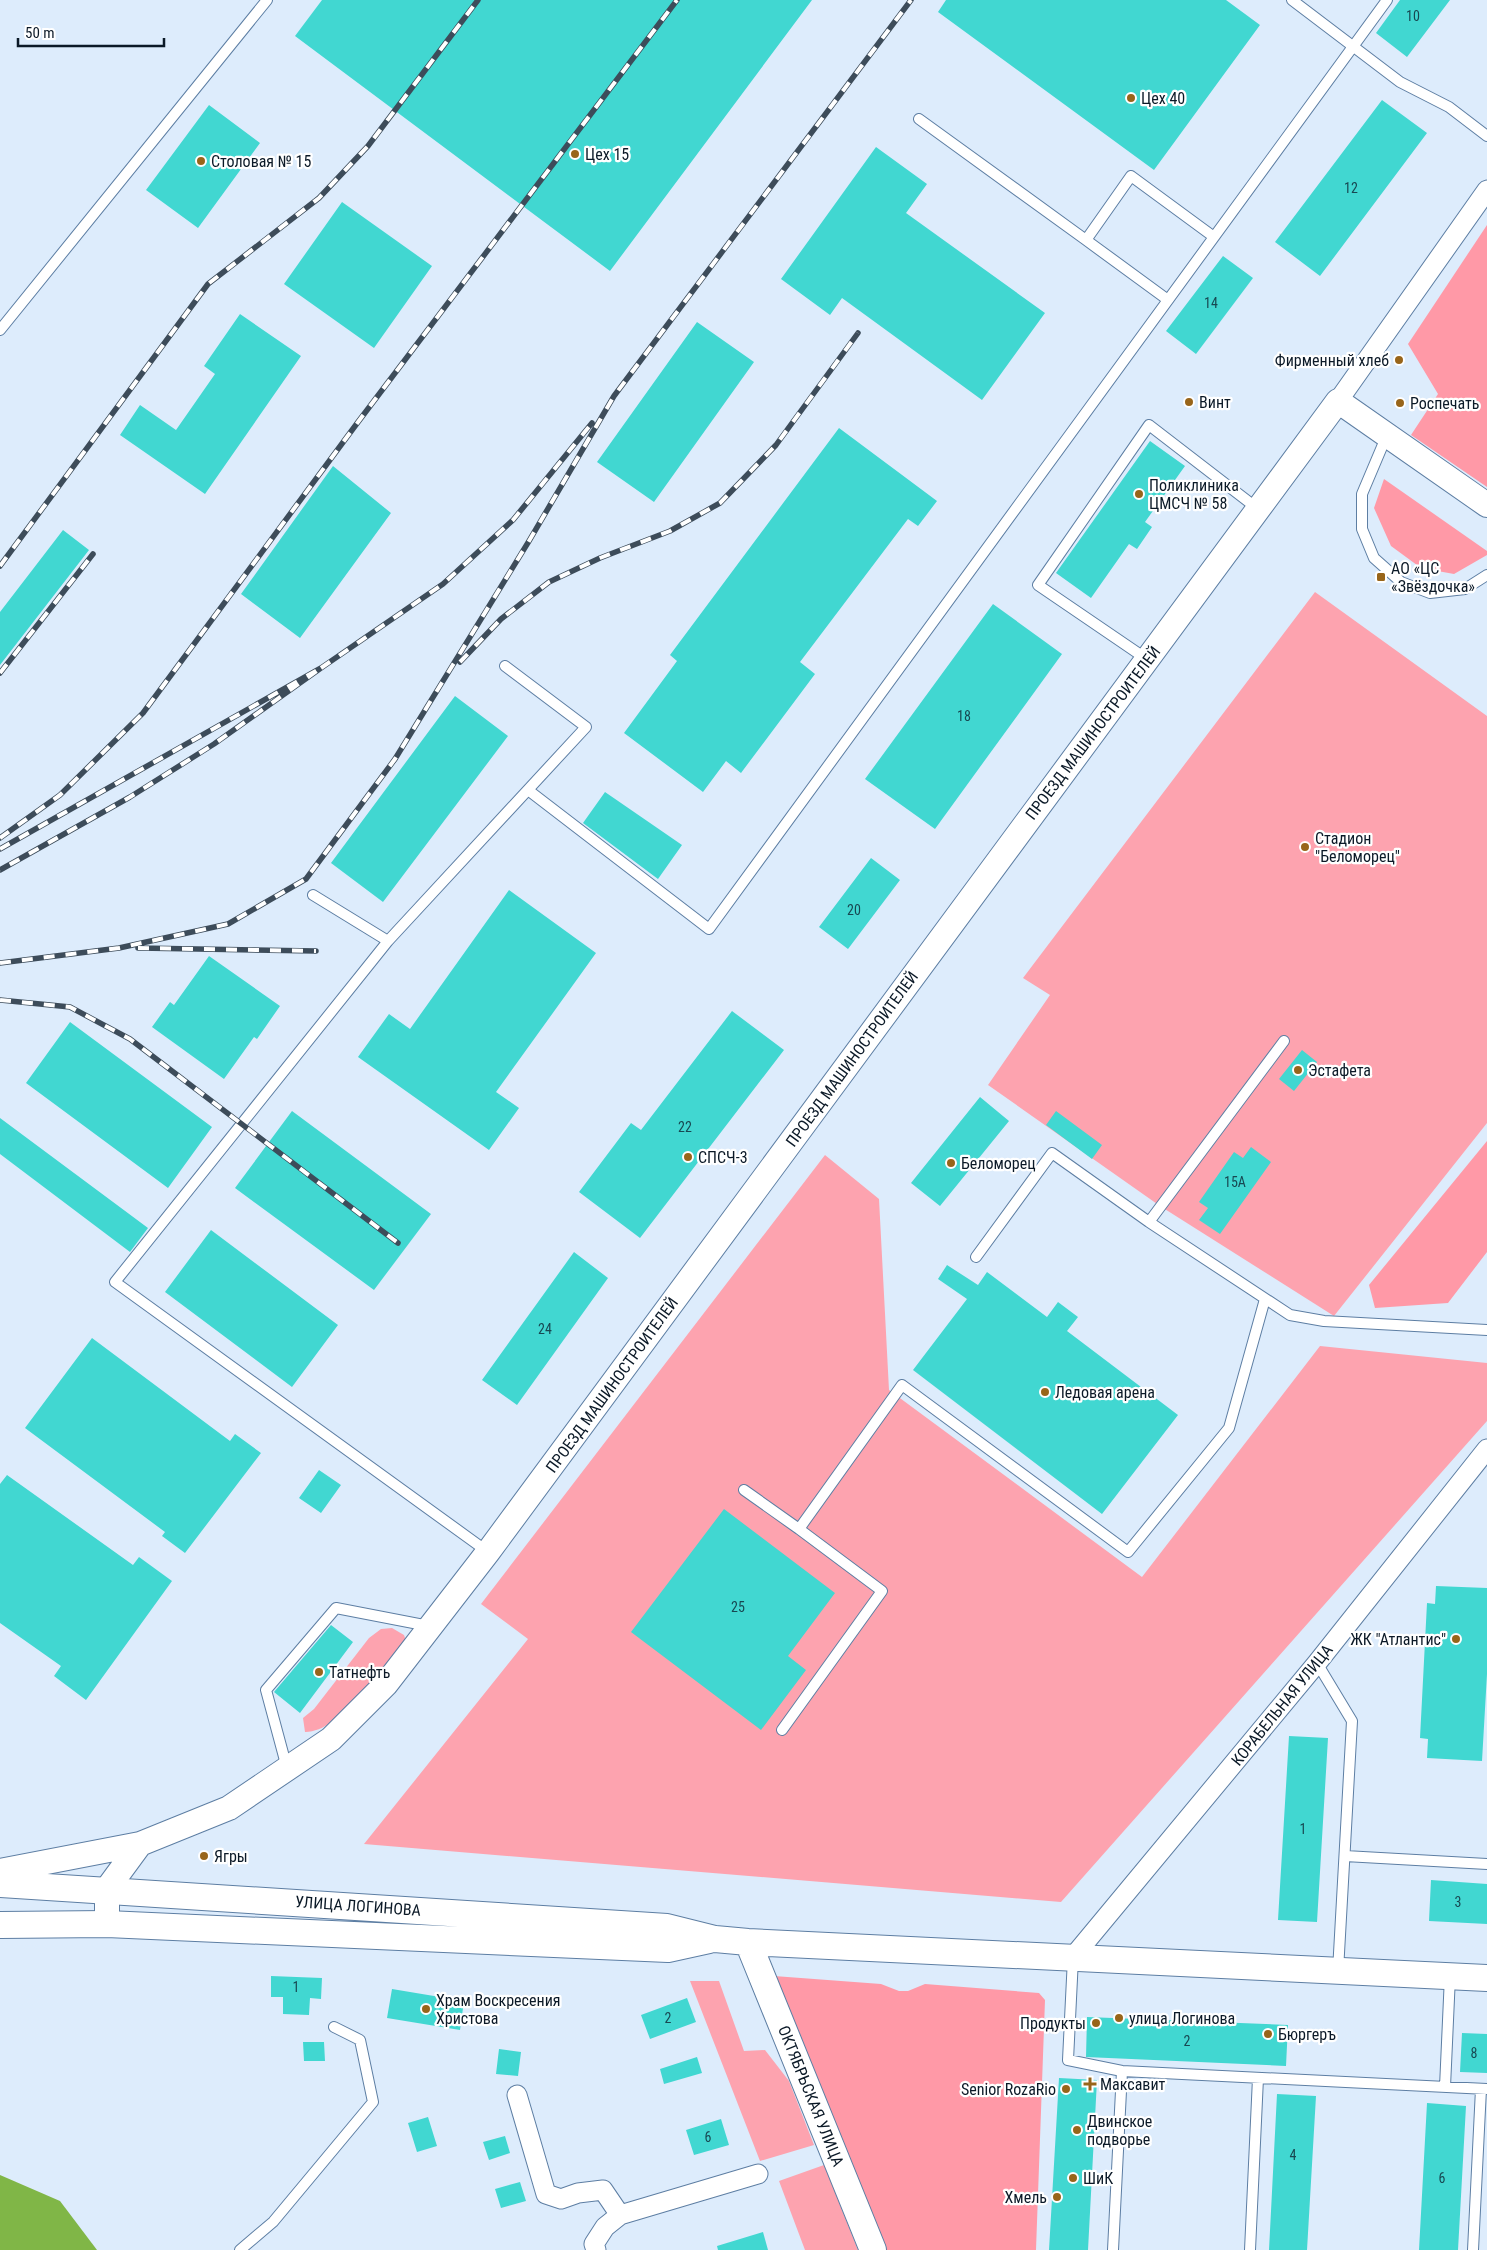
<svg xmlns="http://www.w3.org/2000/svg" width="1487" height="2250" font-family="'Roboto Condensed',sans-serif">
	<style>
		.green { fill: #fda3af }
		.forest { fill: #ff99a7 }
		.water { fill: #80b647 }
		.building { fill: #41d7d1 }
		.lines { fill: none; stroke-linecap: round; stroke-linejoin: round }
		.service-casing { stroke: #5d7ea3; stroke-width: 12 }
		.minor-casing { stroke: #5d7ea3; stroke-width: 21 }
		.tertiary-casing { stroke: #5d7ea3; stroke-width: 26 }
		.secondary-casing { stroke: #5d7ea3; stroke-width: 28 }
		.service { stroke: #fff; stroke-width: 10 }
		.minor { stroke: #fff; stroke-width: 19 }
		.tertiary { stroke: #fff; stroke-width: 24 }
		.secondary { stroke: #fff; stroke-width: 26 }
		.rail-casing { stroke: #3d4c5a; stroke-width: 5.5 }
		.rail { stroke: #fff; stroke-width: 4; stroke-dasharray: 11; stroke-linecap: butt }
		.poi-dot { fill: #98651a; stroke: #fff; stroke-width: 2 }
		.labels { text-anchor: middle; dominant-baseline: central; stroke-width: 4.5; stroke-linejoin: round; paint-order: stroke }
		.number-label { font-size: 14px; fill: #184852 }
		.poi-label { font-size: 16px; fill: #0b1927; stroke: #fff; text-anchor: start }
		.street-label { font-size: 16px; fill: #0b1927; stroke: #fff }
	</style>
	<rect width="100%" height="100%" fill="#ddecfc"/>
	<path class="green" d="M1315,592l172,124v407l-153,193 -174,-110 -172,-121 62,-90 -27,-17z
		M825,1155l54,44 10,191 253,187 178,-231 167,17v58l-426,481 -697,-58 164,-205 -47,-35z
		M392,1628l12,7 2,6c-21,26 -67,92 -101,91l-2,-14 11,-9 55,-71 12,-9z
		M690,1981h29l25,70 21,-1 24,31 25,64 -54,16z
		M824,2165l34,85h-53l-26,-69z"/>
	<path class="forest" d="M1487,225v262l-76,-52 27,-41 -30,-50z
		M1384,479l103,72v4l-33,19 -33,-6 -30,-22 -17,-38z
		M1487,1141v111l-39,51 -73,5 -6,-23z
		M774,1976l107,8 18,7h9l17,-7 114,9 6,7 -9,250h-154z"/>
	<path class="water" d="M0,2175l60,26 37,49h-97z"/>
	<path class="building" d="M322,0h490l-202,271 -315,-235z
		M946,0h280l34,25 -106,145 -216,-158z
		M1400,0h50l-43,57 -31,-24z
		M1382,100l45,33 -107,143 -45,-34z
		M209,105l51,38 -62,85 -52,-38z
		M876,147l51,37 -21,29 139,100 -63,87 -140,-102 -12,17 -49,-36z
		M342,202l90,64 -58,82 -90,-64z
		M1223,256l30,22 -57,76 -30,-23z
		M240,314l61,42 -96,138 -85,-59 20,-30 36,25 39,-56 -11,-8z
		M697,322l57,40 -100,140 -57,-40z
		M839,428l98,73 -19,25 -10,-7 -108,143 15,12 -74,99 -15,-12 -23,31 -79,-59 53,-72 -7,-6z
		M1150,441l35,25 -40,56 7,5 -15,22 -8,-5 -38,54 -35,-25z
		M333,466l58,47 -91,125 -59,-44z
		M63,530l26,20 -89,115v-53z
		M993,604l69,50 -127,175 -70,-50z
		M455,696l53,40 -125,166 -52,-39z
		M605,792l77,53 -24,34 -75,-56z
		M871,858l29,22 -52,69 -29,-22z
		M509,890l87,63 -100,139 23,16 -30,42 -131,-93 31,-43 21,15z
		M209,956l71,50 -23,33 -3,-2 -30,42 -72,-52 18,-25 4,3z
		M732,1011l52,39 -144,188 -61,-46 52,-69 10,7z
		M70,1022l142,105 -44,61 -142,-105z
		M1302,1050l15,12 -23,29 -15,-12z
		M980,1097l29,24 -69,85 -29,-23z
		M292,1111l139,103 -57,76 -139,-102z
		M1056,1111l46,34 -10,14 -46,-34z
		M0,1118l148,110 -18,24 -130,-98z
		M1251,1147l20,15 -51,72 -21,-14 9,-12 -9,-6 35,-50 9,6z
		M211,1230l127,95 -46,62 -127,-95z
		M574,1252l34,26 -91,127 -35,-25z
		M947,1265l31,20 9,-13 60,45 11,-15 20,15 -11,14 111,84 -76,99 -189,-144 54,-71 -29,-20z
		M92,1338l138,103 5,-7 26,19 -76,100 -23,-17 3,-4 -140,-104z
		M319,1470l22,15 -20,28 -22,-15z
		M7,1475l126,90 6,-8 33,24 -86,119 -32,-24 7,-10 -61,-43v-139z
		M724,1509l111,84 -47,63 18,14 -45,60 -130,-98z
		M1436,1586l51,2v86l-5,87 -55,-3 1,-19 -8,-1 7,-135 8,1z
		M331,1625l22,17 -53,71 -26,-21z
		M1289,1736l39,2 -11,184 -39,-2z
		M1431,1880l56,4v40l-58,-3z
		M271,1976l51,2 -1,21 -11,-1 -1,17 -26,-1v-17h-12z
		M392,1989l72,12 -4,29 -73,-12z
		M687,1998l9,24 -46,17 -9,-24z
		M1087,2017l201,8 -2,41 -200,-9z
		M1462,2033l25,1v39l-27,-1z
		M303,2042h21l1,19h-21z
		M499,2049l22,3 -3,24 -22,-2z
		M697,2057l5,16 -38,11 -4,-15z
		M1059,2078l38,2 -9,170h-39z
		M1277,2094l39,2 -9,154h-38z
		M1427,2103l39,3 -8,144h-39z
		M428,2117l9,29 -20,6 -9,-29z
		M721,2119l8,26 -35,10 -8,-25z
		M505,2136l5,17 -21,7 -6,-18z
		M520,2182l6,19 -25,7 -6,-19z
		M763,2232l5,18h-50l-1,-4z"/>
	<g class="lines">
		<defs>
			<path id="service" d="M1292,0l108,82 49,25 38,29
				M919,119l167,121
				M1168,300l-82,-60 45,-64 83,61
				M0,330l267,-330
				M1387,435l-25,59v35l12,29 27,24 29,11 35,-4 22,-14
				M1148,660l-110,-75 111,-160 109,84
				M528,790l181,139 678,-929
				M313,895l75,46 -273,341 373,270
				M388,941l198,-214 -81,-61
				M1149,1222l135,-181
				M976,1257l76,-104 97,69 141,93 34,6 163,9
				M744,1490l55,39
				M1317,1663l35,58 -14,250
				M782,1730l100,-139 -83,-62 103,-144 226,167 101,-124 36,-129
				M287,1768l-21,-78 70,-82 93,18
				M1345,1856l142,8
				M1073,1958l-5,102 54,11 365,18
				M1445,2087l5,-111
				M240,2250l33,-28 100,-120 -13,-62 -26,-13
				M1113,2250l9,-179
				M1250,2250l8,-172
				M1473,2250l8,-161"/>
			<path id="minor" d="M1338,401l149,-211
				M1073,1957l244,-294 170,-214
				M517,2095l29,99 15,5 17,-6 25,-3 17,25 138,-41
				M596,2250l-2,-6 11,-17 15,-12"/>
			<path id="tertiary" d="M0,1871l140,-27 89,-36 102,-69 55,-55 102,-132 850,-1151 149,104
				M107,1924v-35l33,-45"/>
			<path id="secondary" d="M0,1884l667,43 48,12 33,3 739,36
				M0,1925l107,-1 561,25 41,-9
				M748,1942l125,308"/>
		</defs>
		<use href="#service" class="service-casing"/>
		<use href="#minor" class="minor-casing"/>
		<use href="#tertiary" class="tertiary-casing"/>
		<use href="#secondary" class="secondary-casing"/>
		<use href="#service" class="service"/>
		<use href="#minor" class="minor"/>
		<use href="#tertiary" class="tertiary"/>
		<use href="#secondary" class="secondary"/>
		<defs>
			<path id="rail" d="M0,566l208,-282 111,-86 49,-52 110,-146
				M460,662l41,-43 48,-37 51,-24 70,-27 50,-28 56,-58 82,-112
				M321,668l122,-84 70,-64 79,-97
				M0,673l93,-119
				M0,838l60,-43 83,-82 215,-291 319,-422
				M0,849l321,-181 -107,76 -84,53 -130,73
				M138,948l178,3
				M0,963l119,-15 109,-24 78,-45 89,-120 134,-218 85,-145 297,-396
				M0,1000l70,7 60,32 268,204"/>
		</defs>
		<use href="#rail" class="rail-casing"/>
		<use href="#rail" class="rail"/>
	</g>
	<g class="poi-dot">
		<circle cx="1131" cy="98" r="5"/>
		<circle cx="575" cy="154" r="5"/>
		<circle cx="201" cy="161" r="5"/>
		<circle cx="1399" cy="360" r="5"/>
		<circle cx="1189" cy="402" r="5"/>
		<circle cx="1400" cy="403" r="5"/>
		<circle cx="1139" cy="494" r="5"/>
		<rect x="1376" y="572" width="10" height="10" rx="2.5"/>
		<circle cx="1305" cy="847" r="5"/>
		<circle cx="1298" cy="1070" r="5"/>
		<circle cx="688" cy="1157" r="5"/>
		<circle cx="951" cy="1163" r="5"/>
		<circle cx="1045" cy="1392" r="5"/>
		<circle cx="1456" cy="1639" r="5"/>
		<circle cx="319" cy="1672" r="5"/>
		<circle cx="204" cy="1856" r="5"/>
		<circle cx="426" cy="2009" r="5"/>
		<circle cx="1119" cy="2018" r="5"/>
		<circle cx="1096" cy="2023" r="5"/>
		<circle cx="1268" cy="2034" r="5"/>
		<path d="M1087.5 2076.5h5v5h5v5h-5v5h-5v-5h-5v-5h5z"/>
		<circle cx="1066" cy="2089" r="5"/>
		<circle cx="1077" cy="2130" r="5"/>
		<circle cx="1073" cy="2178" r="5"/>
		<circle cx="1057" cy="2197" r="5"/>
	</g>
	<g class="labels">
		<g class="number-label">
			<text x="1413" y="16">10</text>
			<text x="1351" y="188">12</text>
			<text x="1211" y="303">14</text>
			<text x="964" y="716">18</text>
			<text x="854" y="910">20</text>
			<text x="685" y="1127">22</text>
			<text x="1235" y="1182">15А</text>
			<text x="545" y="1329">24</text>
			<text x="738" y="1607">25</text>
			<text x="1303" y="1829">1</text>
			<text x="1458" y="1902">3</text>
			<text x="296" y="1987">1</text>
			<text x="668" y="2018">2</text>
			<text x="1187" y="2041">2</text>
			<text x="1474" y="2053">8</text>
			<text x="708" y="2137">6</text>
			<text x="1293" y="2155">4</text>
			<text x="1442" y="2178">6</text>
		</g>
		<g class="poi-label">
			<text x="1141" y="98">Цех 40</text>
			<text x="585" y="154">Цех 15</text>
			<text x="211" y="161">Столовая № 15</text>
			<text x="1389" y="360" text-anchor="end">Фирменный хлеб</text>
			<text x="1199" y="402">Винт</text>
			<text x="1410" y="403">Роспечать</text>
			<text x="1149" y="485">Поликлиника<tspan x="1149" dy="18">ЦМСЧ № 58</tspan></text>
			<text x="1391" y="568">АО «ЦС<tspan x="1391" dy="18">«Звёздочка»</tspan></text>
			<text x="1315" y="838">Стадион<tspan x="1315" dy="18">"Беломорец"</tspan></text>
			<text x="1308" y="1070">Эстафета</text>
			<text x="698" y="1157">СПСЧ-3</text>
			<text x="961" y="1163">Беломорец</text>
			<text x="1055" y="1392">Ледовая арена</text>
			<text x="1446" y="1639" text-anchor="end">ЖК "Атлантис"</text>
			<text x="329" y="1672">Татнефть</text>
			<text x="214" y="1856">Ягры</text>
			<text x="436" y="2000">Храм Воскресения<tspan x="436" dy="18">Христова</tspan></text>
			<text x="1129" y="2018">улица Логинова</text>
			<text x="1086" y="2023" text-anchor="end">Продукты</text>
			<text x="1278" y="2034">Бюргеръ</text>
			<text x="1100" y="2084">Максавит</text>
			<text x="1056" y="2089" text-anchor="end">Senior RozaRio</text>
			<text x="1087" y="2121">Двинское<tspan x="1087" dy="18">подворье</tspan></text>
			<text x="1083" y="2178">ШиК</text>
			<text x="1047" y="2197" text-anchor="end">Хмель</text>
		</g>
		<g class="street-label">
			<text transform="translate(1093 733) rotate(-53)">ПРОЕЗД МАШИНОСТРОИТЕЛЕЙ</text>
			<text transform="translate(852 1059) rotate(-54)">ПРОЕЗД МАШИНОСТРОИТЕЛЕЙ</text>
			<text transform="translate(612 1385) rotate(-54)">ПРОЕЗД МАШИНОСТРОИТЕЛЕЙ</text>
			<text transform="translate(1282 1705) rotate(-51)">КОРАБЕЛЬНАЯ УЛИЦА</text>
			<text transform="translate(358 1906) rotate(4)">УЛИЦА ЛОГИНОВА</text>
			<text transform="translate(811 2096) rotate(68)">ОКТЯБРЬСКАЯ УЛИЦА</text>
		</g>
	</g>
	<path d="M18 38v8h146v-8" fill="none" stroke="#0b1927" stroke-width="2.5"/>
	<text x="25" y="38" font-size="15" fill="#0b1927" stroke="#ffffff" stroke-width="4" paint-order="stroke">50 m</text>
</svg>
